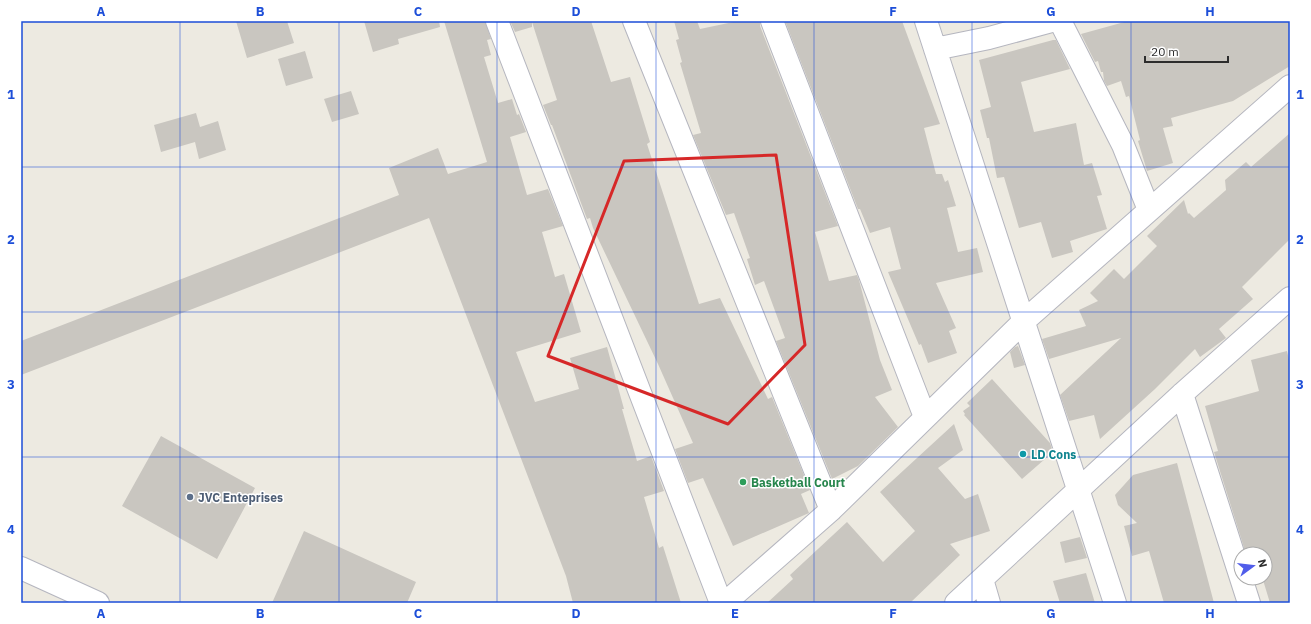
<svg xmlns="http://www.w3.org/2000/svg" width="1311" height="624" font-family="'IBM Plex Sans',sans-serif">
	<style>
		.building { fill: #c9c6c0 }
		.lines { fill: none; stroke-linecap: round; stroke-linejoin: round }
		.minor-casing { stroke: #b5b6bf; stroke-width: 24 }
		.minor { stroke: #fff; stroke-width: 22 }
		.marked { fill: none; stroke: #d62828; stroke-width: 3; stroke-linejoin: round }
		.grid { fill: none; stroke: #1d4ed8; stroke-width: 1; stroke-opacity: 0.55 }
		.culture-dot { fill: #0f9aa8; stroke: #fff; stroke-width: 1.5 }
		.leisure-dot { fill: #2e9e5b; stroke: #fff; stroke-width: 1.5 }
		.service-dot { fill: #5c6f8a; stroke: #fff; stroke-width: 1.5 }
		.labels { text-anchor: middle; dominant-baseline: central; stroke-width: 3; stroke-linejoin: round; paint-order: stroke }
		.culture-label { font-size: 12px; font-weight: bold; fill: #0d838f; stroke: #fff; text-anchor: start }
		.leisure-label { font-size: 12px; font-weight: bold; fill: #27864d; stroke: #fff; text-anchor: start }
		.service-label { font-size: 12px; font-weight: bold; fill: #4e5e75; stroke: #fff; text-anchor: start }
		.neatline { fill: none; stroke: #1d4ed8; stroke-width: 1.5 }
		.grid-label { font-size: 13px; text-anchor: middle; font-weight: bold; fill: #1d4ed8 }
	</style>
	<rect width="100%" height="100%" fill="#edeae1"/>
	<path class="building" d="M236,21h51l7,22 -47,15z
		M364,21h75l1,6 -42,12 1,5 -26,8z
		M444,21h41l6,18 -4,1 4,15 -7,2 14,46 14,-4 5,16 2,-1 7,18 -16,5 17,58 21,-6 15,37 -21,6 13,45 9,-3 17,58 -65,20 19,50 44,-13 -9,-31 37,-11 17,62h-2l15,52 14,-5 13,35 -20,6 15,51 4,-2 18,57h-108l-7,-27 -137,-358 -408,157v-34l378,-146 -10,-27 49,-20 10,26 39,-12z
		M510,21h81l20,61 19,-5 20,65 -3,2 52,160 21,-6 48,101 4,-2 38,93 -9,4 8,19 -76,33 -30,-68 -15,5 -13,-34 18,-6 -35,-79 -65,-136 -3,-10 -3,1 -35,-94h-1l-8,-20 14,-5 -25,-78v5l-17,5z
		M674,21h23l3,8 38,-8h22v5l78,200 -23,6 14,49 28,-6 2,5 21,80 12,30 -17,7 23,30 -40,39 -26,13 -56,-138 9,-3 -21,-57 -9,4 -8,-26 3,-1 -16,-45 -8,2 -33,-80 8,-2 -21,-70 2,-1 -6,-22 3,-1z
		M785,21h117l38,103 -16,4 12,46h6l3,8 3,-2 8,26 -9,2 11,44 19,-4 6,24 -47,11 20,45 -7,3 8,22 -29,10 -7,-19 -2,1 -31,-73 13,-3 -11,-42 -20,6 -10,-24h-2z
		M1128,21h162v45l-57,35 -62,17 2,8 -10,2 10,35 -26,8 -9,-30 2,-1 -11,-44 -3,1 -5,-16 -14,5 -3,-5 -1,-9h-2l-3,-11 -3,1 -14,-28z
		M1053,40h3l14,29 -49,13 13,50 42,-9 8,42 8,-2 10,32 -5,1 10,33 -37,12 3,11 -21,6 -11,-36 -22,6 -15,-51 -7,1 -8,-40h-2l-7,-28 11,-3 -12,-47z
		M305,51l8,27 -27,8 -8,-27z
		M351,91l8,23 -27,8 -8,-23z
		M196,113l4,14 18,-6 8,29 -27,9 -4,-17 -34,10 -7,-27z
		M1290,133v106l-48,48 11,12 -34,30 7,9 -26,19 -5,-8 -40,40 -55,50 -6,-24 -25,6 -9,-26 61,-57 -72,21 -7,-20 44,-13 -7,-16 19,-9 -8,-8 24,-24 10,10 33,-33 -10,-10 37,-36 4,14 1,-1 5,5 32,-28 -1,-10 21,-18 5,5z
		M1018,346l7,19 -11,3 -4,-16 5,-5z
		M1287,351l3,13v239h-20l-7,-23 -8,2 -1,-4h11v-24h-19l-32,-102 4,-1 -13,-45 54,-15 -8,-31z
		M992,379l58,64 3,9 -31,27 -58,-64 1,-1 -2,-3 7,-5 -3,-3z
		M954,424l9,26 -25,18 27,31 13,-5 12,37 -40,13 10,11 -50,48h-143l26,-24 -3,-4 57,-53 36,40 32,-31 -35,-39z
		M161,436l94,52 -38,71 -95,-53z
		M1177,463l37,140h-50l-15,-52 -17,5 -8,-30 13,-3 -19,-18 -3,-10 18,-20z
		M304,531l112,51 -9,21h-135z
		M1080,537l7,21 -22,5 -5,-21z
		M1086,573l9,30h-35l-7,-22z"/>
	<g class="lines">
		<defs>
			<path id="minor" d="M497,21l224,582
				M634,21l197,489
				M772,21l153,396
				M926,21l189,582
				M1060,21l63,124 26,65
				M935,49l54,-11 63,-17
				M1182,394l67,209
				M21,568l77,35
				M982,579l7,24
				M725,603l106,-93 193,-189 266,-235
				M956,603l226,-209 108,-96"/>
		</defs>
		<use href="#minor" class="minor-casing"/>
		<use href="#minor" class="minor"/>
	</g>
	<path class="marked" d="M776,155l29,190 -77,79 -180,-68 76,-195z"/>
	<path class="grid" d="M180,21v582M339,21v582M497,21v582M656,21v582M814,21v582M972,21v582M1131,21v582M21,167h1269M21,312h1269M21,457h1269"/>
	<circle class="culture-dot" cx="1023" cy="454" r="4"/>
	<circle class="leisure-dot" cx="743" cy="482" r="4"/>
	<circle class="service-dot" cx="190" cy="497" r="4"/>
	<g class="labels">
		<g class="culture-label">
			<text x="1031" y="454">LD Cons</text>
		</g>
		<g class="leisure-label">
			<text x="751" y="482">Basketball Court</text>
		</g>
		<g class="service-label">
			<text x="198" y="497">JVC Enteprises</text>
		</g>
	</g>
	<rect width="1311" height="624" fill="none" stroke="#ffffff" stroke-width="44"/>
	<g transform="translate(1253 566) rotate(75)"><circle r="19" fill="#ffffff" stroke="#ababab"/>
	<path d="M0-3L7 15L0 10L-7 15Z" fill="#515dea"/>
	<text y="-6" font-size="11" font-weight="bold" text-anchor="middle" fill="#2d2d2d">N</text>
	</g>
	<path d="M1145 56v6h83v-6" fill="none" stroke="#2d2d2d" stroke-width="2"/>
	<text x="1151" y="56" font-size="12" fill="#2d2d2d" stroke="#ffffff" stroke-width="3" paint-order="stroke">20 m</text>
	<rect x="22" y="22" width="1267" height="580" class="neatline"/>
	<g class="grid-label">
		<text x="101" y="16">A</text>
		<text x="260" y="16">B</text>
		<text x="418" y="16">C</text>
		<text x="576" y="16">D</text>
		<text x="735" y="16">E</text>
		<text x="893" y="16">F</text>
		<text x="1051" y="16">G</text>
		<text x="1210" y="16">H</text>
		<text x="11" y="99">1</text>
		<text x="1300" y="99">1</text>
		<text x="11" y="244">2</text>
		<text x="1300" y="244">2</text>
		<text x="11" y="389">3</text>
		<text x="1300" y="389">3</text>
		<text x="11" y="534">4</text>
		<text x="1300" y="534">4</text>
		<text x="101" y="618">A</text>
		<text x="260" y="618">B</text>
		<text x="418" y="618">C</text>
		<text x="576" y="618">D</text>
		<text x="735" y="618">E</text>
		<text x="893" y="618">F</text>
		<text x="1051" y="618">G</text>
		<text x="1210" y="618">H</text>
	</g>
</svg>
